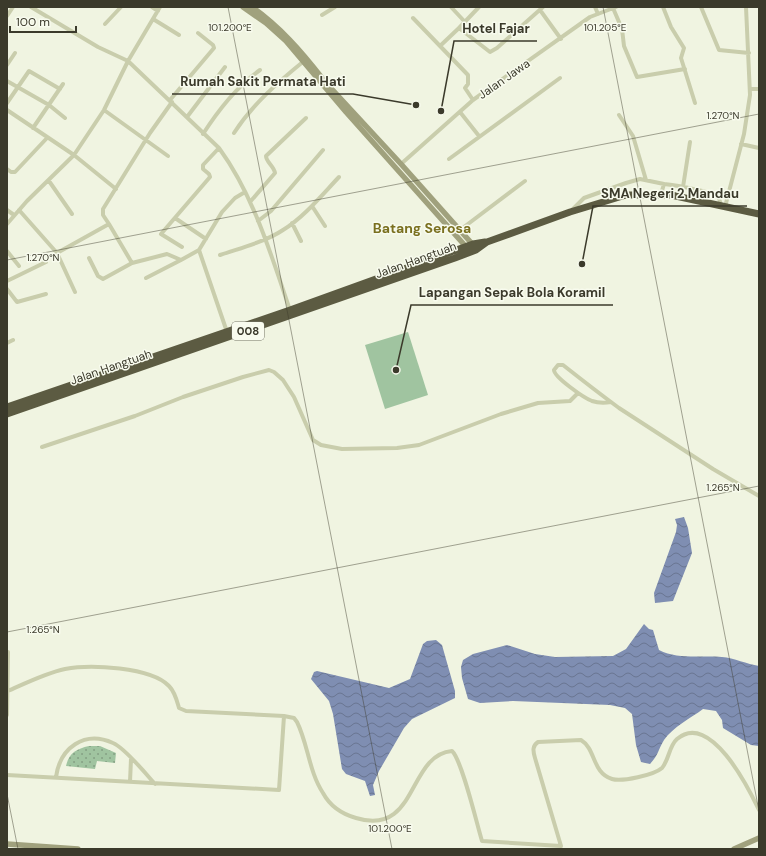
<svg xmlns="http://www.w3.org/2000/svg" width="766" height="856" font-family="'DM Sans',sans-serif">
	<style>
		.park { fill: url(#park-dots) }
		.pitch { fill: #a0c4a0 }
		.water { fill: url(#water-waves) }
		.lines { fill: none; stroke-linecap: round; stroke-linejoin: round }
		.street { stroke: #c9cdac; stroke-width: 4 }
		.secondary { stroke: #a0a17d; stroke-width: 5.5 }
		.highway { stroke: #5c5b42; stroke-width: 7 }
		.ticks { fill: none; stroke: #3b3a2b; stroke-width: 1; stroke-opacity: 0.45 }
		.labels { text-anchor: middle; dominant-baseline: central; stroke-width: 3; stroke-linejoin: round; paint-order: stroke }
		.shield { fill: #f8fbee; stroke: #747466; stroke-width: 1 }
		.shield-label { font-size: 11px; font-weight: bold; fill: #3b3a2b }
		.street-label { font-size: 12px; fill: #3b3a2b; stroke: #f8fbee }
		.quarter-label { font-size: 14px; font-weight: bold; fill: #7a701f; stroke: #f8fbee }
		.ticks-label { font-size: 10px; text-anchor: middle; fill: #3b3a2b; stroke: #f8fbee; stroke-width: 3; stroke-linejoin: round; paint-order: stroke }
		.leader { fill: none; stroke: #3b3a2b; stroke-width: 1.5 }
		.callout-dot { fill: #3b3a2b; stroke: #f8fbee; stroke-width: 1.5 }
		.callout-label { font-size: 13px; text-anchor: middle; font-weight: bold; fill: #3b3a2b; stroke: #f8fbee; stroke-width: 3; stroke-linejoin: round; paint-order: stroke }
	</style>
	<defs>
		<pattern id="park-dots" width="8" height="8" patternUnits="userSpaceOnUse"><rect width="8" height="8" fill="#a0c4a0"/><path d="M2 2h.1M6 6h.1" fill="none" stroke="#84a083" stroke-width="1.8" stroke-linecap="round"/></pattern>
		<pattern id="water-waves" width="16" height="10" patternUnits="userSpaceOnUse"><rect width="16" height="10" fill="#7f8eb2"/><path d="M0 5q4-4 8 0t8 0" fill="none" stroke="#697591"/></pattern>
	</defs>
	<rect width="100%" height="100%" fill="#f0f4e1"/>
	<path class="park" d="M89,746h11l16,7 -1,10 -18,-2 -2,8 -29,-3c3,-13 10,-17 23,-20z"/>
	<path class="pitch" d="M408,332l20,63 -43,14 -20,-64z"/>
	<path class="water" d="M684,517l4,11 4,25 -19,48 -18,2 -1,-10 22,-61 1,-7 -2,-6z
		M644,624l5,5 4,1 6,20c19,10 43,5 63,7 12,1 25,7 37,9v80l-8,-1 -28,-17 -1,-8 -6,-9 -13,-2c-12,9 -30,18 -39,31 -6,10 -5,14 -14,24l-9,-2 -5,-17 -4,-31 -7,-6 -15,-3 -97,-4 -33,2 -12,-4 -6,-21 -1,-11 2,-7 10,-6 34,-9 28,9 20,3 58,-1 13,-7z
		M436,640l6,5 13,46v7l-43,21 -8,9 -25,43 -6,14 2,10 -5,1 -5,-15 -19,-7 -4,-5 -9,-55 -4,-13 -18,-22 3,-7 3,-1 72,17 21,-9 13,-35 4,-3z"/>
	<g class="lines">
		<path class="street" d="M31,7l67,40 30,14 91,87c35,48 52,107 71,162
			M152,7l6,4
			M451,7l14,15
			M479,7l-20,21 31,24 7,-4 46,-41
			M595,7l3,7
			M663,7l8,20 13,21 -3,10 14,45
			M701,7l18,43 30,3
			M613,8l9,21 2,17 13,31 48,-8
			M540,10l21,29
			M322,15l13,-8
			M7,16l6,-9
			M413,18l27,28 19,-18
			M153,19l26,16
			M105,24l16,-17
			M440,46l28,29v9l-3,4 8,12
			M7,65l8,-12
			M7,81l42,24 16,13
			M750,89h9
			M170,100l44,-52 -1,-3 -15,-12
			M7,103l22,-32 31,18
			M7,110l67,45 42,34
			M104,110l64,46
			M460,112l19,24
			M619,115l14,21 13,44
			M187,117l38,-50
			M33,128l30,-44
			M234,133c18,-28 44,-51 70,-72
			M203,134c16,-25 33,-47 57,-64
			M741,144l18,4
			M449,159l111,-81
			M401,164l72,-64 117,-83 26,-10
			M7,169l4,3h4l32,-34
			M49,181l23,33
			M664,184c9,1 48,7 54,13 2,2 2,5 3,9
			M683,187l7,-45
			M250,202l25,-29c-1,-7 -9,-11 -9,-17l40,-38
			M312,206l13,20
			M725,207l19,-73 6,-39 -4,-88
			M7,210l7,5
			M19,210l38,43 18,39
			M572,210l12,-12 42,-15 14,-4 24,5 -3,10
			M175,218l31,21
			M258,221l13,-10 52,-61
			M292,223l9,18
			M7,224l20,-23 47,-46 30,-45 24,-49 32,-54
			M460,230l65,-49
			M182,247l-21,-13 49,-57 -1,-3 -6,-5v-4l16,-17
			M199,250l28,82
			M7,251l12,15
			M57,253l52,-29 -6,-9v-6l47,-76 22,-31
			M220,255c20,-7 45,-13 63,-25 21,-13 38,-34 56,-53
			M89,258l9,18 5,3 29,-16 -23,-39
			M132,263l35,-9 14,6 18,-10 23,-38 13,-14 10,-6
			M146,278l35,-18
			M7,281l39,-19
			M7,289l10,13 29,-8
			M7,343l6,-3
			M611,402c-6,1 -13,1 -19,-1 -8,-3 -38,-24 -38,-31l4,-5h5c19,15 37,29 56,43l94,61 46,27
			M42,447l93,-31 48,-19 60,-20 26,-7 5,2 9,8 11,17 19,43 8,5 21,4 55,-1 22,-3 82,-31 37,-11 32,-2 8,-8
			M7,715l1,-63
			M284,716l10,2 3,4c11,22 12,50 26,71 7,13 19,21 33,25 62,19 51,-63 96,-67 10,9 25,74 30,90l79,5 -26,-88c-2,-7 -3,-12 3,-16l43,-2c15,9 11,33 31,39 10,3 42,-4 50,-11 7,-8 7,-22 15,-29 33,-28 71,48 82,71
			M7,775l272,15 5,-74 -98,-5 -7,-3c-2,-7 -4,-16 -10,-22 -18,-19 -79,-22 -104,-17 -19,4 -39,14 -57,22
			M56,777c4,-29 28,-47 57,-34 12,5 33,31 42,41
			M130,782l1,-23"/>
		<path class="secondary" d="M243,7l23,16 20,18 60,71 122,137
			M252,7c28,20 49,44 70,71
			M328,85l73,79 73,82
			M7,844l71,5
			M734,849l25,-11"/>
		<path class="highway" d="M7,407l283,-97 183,-66 12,-2
			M7,414l448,-156 21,-8 11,-8 83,-30 56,-17h45l88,19"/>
	</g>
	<path class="ticks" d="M228,7l164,842M603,7l156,804M7,260l752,-146M7,632l752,-146M7,794l11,55"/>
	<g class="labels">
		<rect class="shield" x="232" y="322" width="32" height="18" rx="3"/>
		<g class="shield-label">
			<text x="248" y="331">008</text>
		</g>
		<g class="street-label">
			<text transform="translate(504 79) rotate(-35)">Jalan Jawa</text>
			<text transform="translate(416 260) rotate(-20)">Jalan Hangtuah</text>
			<text transform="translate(111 367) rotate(-19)">Jalan Hangtuah</text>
		</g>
		<g class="quarter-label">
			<text x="422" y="228">Batang Serosa</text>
		</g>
	</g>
	<g class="ticks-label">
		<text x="230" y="31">101.200°E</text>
		<text x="605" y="31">101.205°E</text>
		<text x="723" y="119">1.270°N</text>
		<text x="43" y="261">1.270°N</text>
		<text x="723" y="491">1.265°N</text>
		<text x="43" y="633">1.265°N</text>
		<text x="390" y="832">101.200°E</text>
	</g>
	<path class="leader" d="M441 111L454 41H537M416 105L353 94H172M582 264L593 206H747M396 370L411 305H613"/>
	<g class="callout-dot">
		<circle cx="441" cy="111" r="4"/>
		<circle cx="416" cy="105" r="4"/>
		<circle cx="582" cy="264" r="4"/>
		<circle cx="396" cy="370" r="4"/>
	</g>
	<g class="callout-label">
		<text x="496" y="33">Hotel Fajar</text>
		<text x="263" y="86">Rumah Sakit Permata Hati</text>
		<text x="670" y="198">SMA Negeri 2 Mandau</text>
		<text x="512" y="297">Lapangan Sepak Bola Koramil</text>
	</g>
	<rect width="766" height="856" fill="none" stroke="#3b3a2b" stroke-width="16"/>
	<path d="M10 26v6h66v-6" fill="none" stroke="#3b3a2b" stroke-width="2"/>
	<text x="16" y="26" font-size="12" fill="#3b3a2b" stroke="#f8fbee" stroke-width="3" paint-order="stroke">100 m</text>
</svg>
